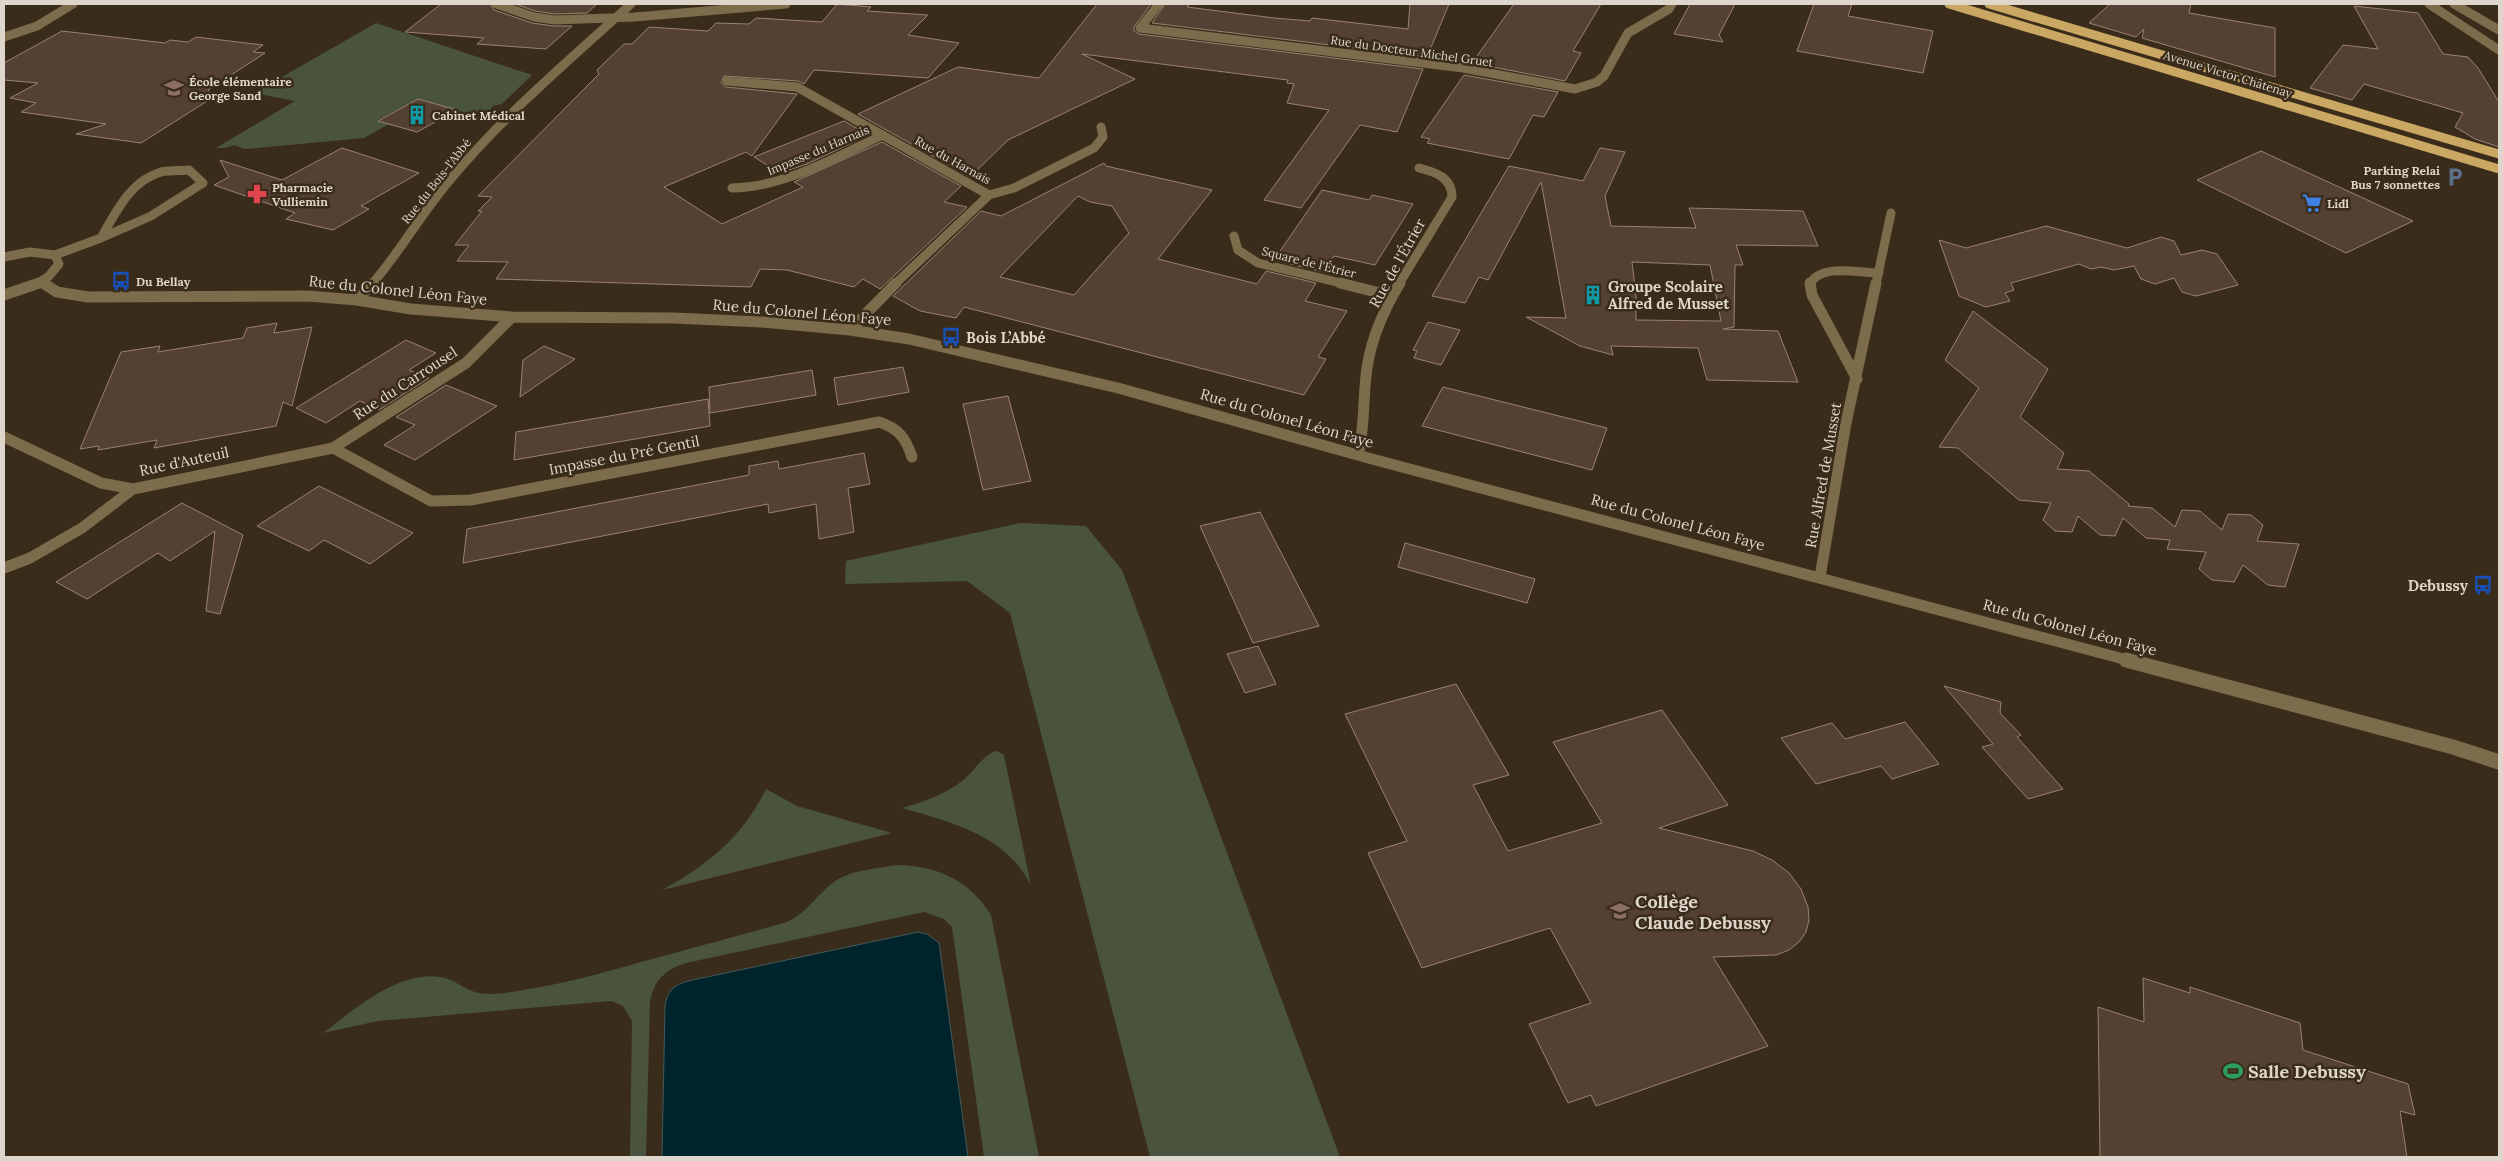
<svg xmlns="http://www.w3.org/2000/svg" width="2503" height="1161" font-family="Lora,serif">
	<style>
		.green { fill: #4a533e }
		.water { fill: #00242b; stroke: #43595b }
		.building { fill: #554133; stroke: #998273; fill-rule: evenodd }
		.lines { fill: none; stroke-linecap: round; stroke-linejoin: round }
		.minor-far2 { stroke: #7c6c4c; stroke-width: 9 }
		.minor-far1 { stroke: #7c6c4c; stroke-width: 11 }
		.minor { stroke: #7c6c4c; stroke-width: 15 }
		.major { stroke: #caa864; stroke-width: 9 }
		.labels { text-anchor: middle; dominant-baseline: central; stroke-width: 5; stroke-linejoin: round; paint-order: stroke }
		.far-street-label { font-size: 12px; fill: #dfd6cb; stroke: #3a2c1a }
		.far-poi-label { font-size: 12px; font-weight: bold; fill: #dfd6cb; stroke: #3a2c1a; text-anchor: start }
		.street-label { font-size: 15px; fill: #dfd6cb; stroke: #3a2c1a }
		.poi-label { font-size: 15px; font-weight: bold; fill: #dfd6cb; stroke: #3a2c1a; text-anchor: start }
		.near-poi-label { font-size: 18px; font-weight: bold; fill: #dfd6cb; stroke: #3a2c1a; text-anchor: start }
	</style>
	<rect width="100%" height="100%" fill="#3a2c1a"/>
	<path class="green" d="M376,23l156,52 -30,29 -9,2 -13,16 -25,-7 1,-5 -38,-11 -40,21 11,4 -25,14 -119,11 -11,-4 -9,3h-9l79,-47 -41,-8z
		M1020,523l66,3 36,44 218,587h-190l-140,-544 -43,-32 -122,3 1,-23z
		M997,751l7,4 27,131c-23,-50 -80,-64 -129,-78 21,-6 42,-13 60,-27 11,-8 22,-28 35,-30z
		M766,789l31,17 95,27 -230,57c46,-25 81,-54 104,-101z
		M897,865c41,1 72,15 94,50l48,242h-55l-32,-230 -8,-8 -20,-7 -238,51c-20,6 -32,17 -36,38l-4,156h-16l2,-136 -9,-15 -12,-5 -233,20 -55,12c32,-24 75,-62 117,-56 14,2 22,11 35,15 17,5 42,-1 60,-4 36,-6 71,-16 106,-26 48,-13 95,-26 143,-39 21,-7 32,-28 50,-41 18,-13 43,-13 63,-17z"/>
	<path class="water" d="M918,932l9,2 12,9 29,214h-306l3,-151c2,-15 9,-21 23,-25z"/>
	<path class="building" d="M441,4h49l4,6 38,13 22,3h18l-26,23 -69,-5 7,-6 -79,-6z
		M515,4h82l-10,9 -32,1 -20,-3z
		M837,4l34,3 -4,4 61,4 -20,20 51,8 -31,35 -114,-8 -10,14 -6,-3 -74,-5 -3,7 5,4 71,7 -45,62 -6,-4 -82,35 58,37 81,-37 -9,-5 88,-40 79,44 -17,16 23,5 -87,82 -17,-10 -9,8 -67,-17 -27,-1 -9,18 -255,-8 12,-17 -51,-1 12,-16h-14l27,-34h-4l14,-14 -14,-1 121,-122 -2,-4 27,-26h8l17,-17 59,4 8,-8 33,1 7,-6 66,4z
		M1097,4h54l-17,23v4l5,3 284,35 -26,63 -37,-7 -59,83 -37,-8 65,-90 -42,-7 7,-19 -7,-1 1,-3 -206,-26 53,25 -127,61 -38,37 -112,-63 100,-47 81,11z
		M1165,4h25l-3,3 87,11 36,3 2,-3 96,11 2,-25h39l-22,53 -275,-34z
		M1514,4h87l-28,47 8,2 -16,28 -93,-18z
		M1690,4h45l-16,31 4,7 -49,-8z
		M1814,4h38l-4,12 85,15 -10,42 -126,-22z
		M2110,4h81l-2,9 86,15v49l-133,-39 2,-9 -8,8 -47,-14z
		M2354,6l64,7 25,41 25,3 10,11 21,34v45l-24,-8 -20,-12 8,-14 -99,-29 -12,16 -42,-12 33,-43 35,4z
		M62,31l103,12 5,-3 18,2 8,-5 67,8 -10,7 12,1 -57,37 4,8 -71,45 -65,-9 30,-10 -85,-12 15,-9 -26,-5 28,-15 -34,-3v-17z
		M1464,75l94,17 -14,25 -11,-2 -24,44 -82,-16 3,-4 -9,-2z
		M418,99l39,11 -40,22 -39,-11z
		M844,121l25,14 -62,29 -27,9 -26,-16z
		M342,148l77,25 -58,33 8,3 -36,21 -47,-11 9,-6 -81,-28 15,-8 -9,-17 62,20z
		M1600,148l25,4 -20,44 6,30 85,2 -7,-20 114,3 15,35 -82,-1 7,20h-8l-1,62 -11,2 55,2 20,51 -91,-2 -9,-32 -87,-2 2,9 -33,-9 -54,-29 40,1 -25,-136 -53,98 -9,-3 -14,26 -33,-7 77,-130 74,15zM1632,262l78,3 11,56 -85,-1v-25z
		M2261,151l15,7 137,63 -67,32 -149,-73z
		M1104,163l2,3 106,24 -54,69 99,25 9,-13 50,12 -11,18 42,10 -29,46 8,2 -22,36 -340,-88 -8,11 -36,-7 -27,-15 88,-85 20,5zM1078,196l12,6 22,4 17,27 -55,62 -74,-18z
		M1322,190l47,10 3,-5 41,9 -38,61 -41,-9 -11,16 -49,-12z
		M2046,226l81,22 34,-11 13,4 7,14 21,-5 15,4 21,31 -42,11 -14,-4 -8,-14 -19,6 -14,-5 -7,-13 -20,4 -13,-3 -10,2 -12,-5 -68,19 3,7 -9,3 5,8 -24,6 -27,-11 -20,-56 27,8z
		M1973,311l75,58 -28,48 44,36 -7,16 32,2 40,33 -1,2 24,2 23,19 7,-17 18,1 22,19 6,-16 23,1 12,10 -6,16 42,3 -14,43 -17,-2 -25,-20 -9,17 -22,-2 -13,-11 7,-17 -39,-3 3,-9 -24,-2 -23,-20 -8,18 -15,-1 -22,-19 -6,16 -17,-1 -12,-11 8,-17 -32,-3 -61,-52 -19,-1 40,-59 -34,-28z
		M1428,322l32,8 -19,35 -27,-7 3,-7 -4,-1z
		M277,323l-3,10 38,-6 -20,79 -9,-4 -7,24 -122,22 3,-8 -59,10 1,-4 -19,3 41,-97 39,-6 -2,6 85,-14 4,-10z
		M406,340l30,13 -27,17 20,8 -50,32 -19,-9 -34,22 -30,-15z
		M544,346l31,13 -55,38 3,-37z
		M903,367l6,25 -71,13 -4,-27z
		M812,370l4,25 -106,18 -1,-26z
		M446,385l51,21 -82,54 -31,-15 31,-20 -19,-8z
		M1443,387l164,41 -15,42 -170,-44z
		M1008,396l23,85 -48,9 -20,-86z
		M708,399l2,27 -196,34 2,-28z
		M864,453l6,31 -22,4 6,44 -35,7 -3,-35 -47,9 -1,-9 -305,59 4,-34 282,-54v-9l29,-5 1,8z
		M319,486l94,47 -43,31 -46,-24 -15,11 -52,-25z
		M182,503l61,32 -23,79 -14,-3 9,-80 -45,30 -12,-8 -71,46 -31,-17z
		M1260,512l59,114 -66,17 -53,-117z
		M1405,543l130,36 -8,24 -129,-36z
		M1258,646l18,38 -31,9 -18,-39z
		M1456,684l53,91 -36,10 35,66 94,-28 -49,-81 109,-32 66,95 -69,23 94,23 19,9 17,13 12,16 7,18 1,13 -3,12 -7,10 -10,8 -13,5 -63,2 55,89 -172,60 -5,-11 -23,8 -39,-79 62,-21 -41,-75 -128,40 -54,-115 39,-12 -62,-127z
		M1944,686l57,16 -1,11 21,22 -4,2 46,52 -35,10 -46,-52 11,-3z
		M1905,722l34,42 -47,15 -11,-13 -65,18 -35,-46 51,-15 13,16z
		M2143,978l47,15v-6l110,36 3,27 105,34 7,31 -15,-4 7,46h-307l-2,-150 46,15z"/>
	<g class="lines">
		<path class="minor-far2" d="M496,4l38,13 21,3 80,-3 151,-13
			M1159,4l-19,24 323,40 112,21 22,-7 7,-6 24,-43 41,-24 3,-5
			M2429,4l70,46
			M2454,4l45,26
			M4,37l33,-11 36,-22
			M727,81l70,6 192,108 -94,89
			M189,170l14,13 -52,33 -50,22c15,-26 29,-57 60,-66 9,-2 19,-1 28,-2z
			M732,188c54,-1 103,-31 151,-53
			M989,195l25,-7 80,-40 9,-11 -2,-10
			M1234,236l4,14 20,13 87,21
			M55,255l46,-17
			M4,257l26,-5 25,3 4,9 -10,12 -12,8
			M41,282l4,2
			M372,284c28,-32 49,-70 77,-103 54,-65 119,-120 182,-177
			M1399,284l53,-87c0,-20 -17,-25 -33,-29
			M1810,284c11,-21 50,-11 69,-11
			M1876,284l15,-71"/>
		<path class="minor-far1" d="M43,283l14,9 31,5 220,-1 49,4 54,9 101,8 162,1 87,4 89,8 59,9 209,49 254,71 759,202
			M1340,283l52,13
			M1810,283l2,12 45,84
			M4,295l35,-12
			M357,300l16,-17
			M850,330l46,-47
			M4,437l97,46 32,6
			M333,448l98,53 40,-1 408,-78c19,6 27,16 33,35
			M1358,455c8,-33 4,-62 10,-93 5,-27 18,-56 32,-79
			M4,568l26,-10 52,-30 51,-39 200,-41 133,-85 46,-46
			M1820,577l26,-154 30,-140"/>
		<path class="minor" d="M2126,660l327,87 46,15"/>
		<path class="major" d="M1949,4l550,165
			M1989,4l510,150"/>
	</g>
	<defs>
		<symbol id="school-bare" viewBox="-9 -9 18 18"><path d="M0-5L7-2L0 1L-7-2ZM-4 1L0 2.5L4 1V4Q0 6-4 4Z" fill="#8d6e63" stroke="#3a2c1a" stroke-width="2.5" paint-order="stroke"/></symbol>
		<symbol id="building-bare" viewBox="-9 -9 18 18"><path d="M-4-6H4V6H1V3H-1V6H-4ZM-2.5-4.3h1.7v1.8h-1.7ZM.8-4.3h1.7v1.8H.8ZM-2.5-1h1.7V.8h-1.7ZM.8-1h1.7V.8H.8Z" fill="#0f9aa8" stroke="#3a2c1a" stroke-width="2.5" paint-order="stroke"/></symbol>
		<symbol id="parking-bare" viewBox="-9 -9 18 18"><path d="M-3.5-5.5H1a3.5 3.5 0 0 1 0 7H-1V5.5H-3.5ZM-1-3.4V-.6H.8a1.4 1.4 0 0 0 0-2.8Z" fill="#5c6f8a" stroke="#3a2c1a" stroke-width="2.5" paint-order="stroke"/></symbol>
		<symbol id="pharmacy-bare" viewBox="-9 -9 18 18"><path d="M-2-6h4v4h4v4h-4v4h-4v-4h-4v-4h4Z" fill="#e0444e" stroke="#3a2c1a" stroke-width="2.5" paint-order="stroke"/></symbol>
		<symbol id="supermarket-bare" viewBox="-9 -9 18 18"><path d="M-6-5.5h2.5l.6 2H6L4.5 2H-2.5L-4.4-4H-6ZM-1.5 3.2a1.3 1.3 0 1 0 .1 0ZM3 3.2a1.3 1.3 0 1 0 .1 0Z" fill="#3f7fe0" stroke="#3a2c1a" stroke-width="2.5" paint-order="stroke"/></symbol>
		<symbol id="bus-bare" viewBox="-9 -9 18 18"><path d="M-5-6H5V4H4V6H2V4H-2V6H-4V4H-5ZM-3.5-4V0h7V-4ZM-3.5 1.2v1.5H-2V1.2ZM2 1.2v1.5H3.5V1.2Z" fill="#1a4fb4" stroke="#3a2c1a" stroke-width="2.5" paint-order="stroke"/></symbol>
		<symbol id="stadium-bare" viewBox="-9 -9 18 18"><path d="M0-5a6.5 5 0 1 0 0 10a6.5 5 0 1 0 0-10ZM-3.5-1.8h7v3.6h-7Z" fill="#2e9e5b" stroke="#3a2c1a" stroke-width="2.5" paint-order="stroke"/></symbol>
	</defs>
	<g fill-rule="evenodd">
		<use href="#school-bare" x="160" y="74" width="28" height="28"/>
		<use href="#building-bare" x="403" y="101" width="28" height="28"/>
		<use href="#parking-bare" x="2441" y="163" width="28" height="28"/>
		<use href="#pharmacy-bare" x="243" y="180" width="28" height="28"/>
		<use href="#supermarket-bare" x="2298" y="189" width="28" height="28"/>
		<use href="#bus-bare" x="107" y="267" width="28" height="28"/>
		<use href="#building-bare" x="1579" y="281" width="28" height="28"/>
		<use href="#bus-bare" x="937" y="323" width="28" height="28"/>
		<use href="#bus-bare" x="2469" y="571" width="28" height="28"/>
		<use href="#school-bare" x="1606" y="897" width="28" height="28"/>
		<use href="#stadium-bare" x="2219" y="1057" width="28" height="28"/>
	</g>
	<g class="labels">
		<g class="far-street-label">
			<text transform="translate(1412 51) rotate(8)">Rue du Docteur Michel Gruet</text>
			<text transform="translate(2228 74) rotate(17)">Avenue Victor Châtenay</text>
			<text transform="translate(818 150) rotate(-23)">Impasse du Harnais</text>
			<text transform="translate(953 160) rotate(29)">Rue du Harnais</text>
			<text transform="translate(436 181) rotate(-52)">Rue du Bois-l'Abbé</text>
			<text transform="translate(1309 262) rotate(14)">Square de l'Étrier</text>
		</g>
		<g class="far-poi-label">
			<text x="189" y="81">École élémentaire<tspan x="189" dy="14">George Sand</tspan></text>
			<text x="432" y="115">Cabinet Médical</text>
			<text x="2440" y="170" text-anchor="end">Parking Relai<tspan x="2440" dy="14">Bus 7 sonnettes</tspan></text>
			<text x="272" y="187">Pharmacie<tspan x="272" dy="14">Vulliemin</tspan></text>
			<text x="2327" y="203">Lidl</text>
			<text x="136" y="281">Du Bellay</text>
		</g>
		<g class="street-label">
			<text transform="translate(1397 263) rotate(-61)">Rue de l'Étrier</text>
			<text transform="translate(398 290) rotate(6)">Rue du Colonel Léon Faye</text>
			<text transform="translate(802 312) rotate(5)">Rue du Colonel Léon Faye</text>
			<text transform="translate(405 383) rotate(-33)">Rue du Carrousel</text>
			<text transform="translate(1287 418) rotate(16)">Rue du Colonel Léon Faye</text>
			<text transform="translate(624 455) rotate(-11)">Impasse du Pré Gentil</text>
			<text transform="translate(184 461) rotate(-12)">Rue d'Auteuil</text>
			<text transform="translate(1823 475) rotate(-80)">Rue Alfred de Musset</text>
			<text transform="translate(1678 522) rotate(15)">Rue du Colonel Léon Faye</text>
			<text transform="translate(2070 627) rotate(15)">Rue du Colonel Léon Faye</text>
		</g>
		<g class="poi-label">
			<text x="1608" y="286">Groupe Scolaire<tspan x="1608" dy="17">Alfred de Musset</tspan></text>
			<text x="966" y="337">Bois L’Abbé</text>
			<text x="2468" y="585" text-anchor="end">Debussy</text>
		</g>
		<g class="near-poi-label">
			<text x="1635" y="901">Collège<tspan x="1635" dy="21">Claude Debussy</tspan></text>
			<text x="2248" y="1071">Salle Debussy</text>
		</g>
	</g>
	<rect width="2503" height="1161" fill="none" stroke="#dfd6cb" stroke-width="10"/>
</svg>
